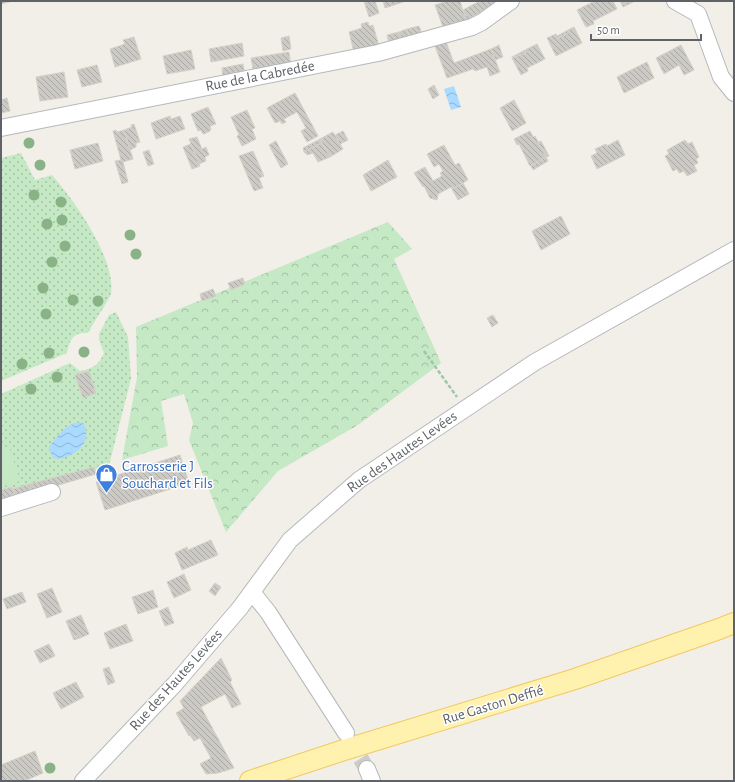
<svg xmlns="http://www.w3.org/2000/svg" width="735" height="782" font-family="'Alegreya Sans',sans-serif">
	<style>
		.grass { fill: url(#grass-dots) }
		.forest { fill: url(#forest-crowns) }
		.green { fill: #c5e8c5 }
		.water { fill: url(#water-waves) }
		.building { fill: url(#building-back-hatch); stroke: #d6d1c6 }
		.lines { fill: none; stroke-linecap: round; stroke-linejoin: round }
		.minor-tunnel { stroke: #ccccc8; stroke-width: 16; stroke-dasharray: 16 8; stroke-linecap: butt }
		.minor-casing { stroke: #b5b8bc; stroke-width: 18 }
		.major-casing { stroke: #f2c960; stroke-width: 22 }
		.path { stroke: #9cc7a9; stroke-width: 2.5; stroke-dasharray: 4 2; stroke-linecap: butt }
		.minor { stroke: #fff; stroke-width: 16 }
		.major { stroke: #fff2af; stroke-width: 20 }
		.tree { fill: #89b387 }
		.labels { text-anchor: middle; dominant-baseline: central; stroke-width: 3; stroke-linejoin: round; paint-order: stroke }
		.street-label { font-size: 15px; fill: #5f6368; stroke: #fff }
		.shop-label { font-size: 15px; fill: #366cbe; stroke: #fff; text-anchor: start }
	</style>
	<defs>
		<pattern id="grass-dots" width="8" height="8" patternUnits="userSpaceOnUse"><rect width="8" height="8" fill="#c5e8c5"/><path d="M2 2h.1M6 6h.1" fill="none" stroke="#a3c0a4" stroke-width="1.8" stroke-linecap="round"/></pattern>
		<pattern id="forest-crowns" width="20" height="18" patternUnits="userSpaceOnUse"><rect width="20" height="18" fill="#c5e8c5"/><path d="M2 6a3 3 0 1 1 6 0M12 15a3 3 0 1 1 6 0" fill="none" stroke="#a3c0a4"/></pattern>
		<pattern id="water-waves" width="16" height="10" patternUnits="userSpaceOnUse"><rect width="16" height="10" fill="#aadaff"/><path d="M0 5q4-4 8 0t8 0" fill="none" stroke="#8eb4d2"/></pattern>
		<pattern id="building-back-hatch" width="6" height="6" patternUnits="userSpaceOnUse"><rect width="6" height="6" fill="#cccac5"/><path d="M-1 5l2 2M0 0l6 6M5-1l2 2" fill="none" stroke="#a9a8a4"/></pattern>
	</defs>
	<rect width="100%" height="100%" fill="#f1efe8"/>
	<path class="grass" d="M21,153l14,27 17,-5c22,25 64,84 59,118 -1,5 -5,9 -7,14 -6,8 -11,17 -16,26 -15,-1 -18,6 -21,20l-66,28v-223z
		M116,312l12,25 3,42 -23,90 -107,33v-108l69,-31 10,8c14,-3 18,-5 24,-18l-5,-13v-6l10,-19z"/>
	<path class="forest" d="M388,222l24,27 -18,10 47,104 -83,62 -80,46 -52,61 -37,-92 4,-17 -9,-29 -23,7 7,45 -46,14 15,-83 -1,-50z"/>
	<path class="green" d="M9,446l11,35 -19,6v-39z"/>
	<path class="water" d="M454,86l7,21 -10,3 -7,-21z
		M80,422l4,2c6,14 0,24 -13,31 -7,3 -10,5 -18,3l-2,-4 -2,-7c9,-11 16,-23 31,-25z"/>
	<path class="building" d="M1,1h12l-12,3z
		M364,1h11l4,12 -10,4z
		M383,1h23l-21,7z
		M448,1h12l3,10 4,9 -10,4 -1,-2 -13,5 -8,-22z
		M480,1h17l-13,9 -17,10 -4,-10z
		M595,1h18l4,8 -24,12 1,3 -8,3 -9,-17z
		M620,1h9l-7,4z
		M629,1h6l-12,6 -1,-2z
		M368,22l1,4 4,-1 6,21 -25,6 -5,-20 13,-4 -1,-4z
		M419,26l3,8 -13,3 -2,-8z
		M574,27l8,16 -26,13 -9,-18 9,-4 3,4 10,-6 -1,-2z
		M407,29l2,8 -7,2 -3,-7z
		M568,30l1,2 -10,6 -2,-2z
		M399,32l3,7 -13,4 -2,-8z
		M289,36l2,13 -8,2 -2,-13z
		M134,37l7,22 -26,8 -5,-18 15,-5 -2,-4z
		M446,42l8,21 37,-14 9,23 -10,4 -3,-9 -12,4 -2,-2 -26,9 -12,-32z
		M242,43l2,13 -33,6 -2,-13z
		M537,44l8,15 -18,9 1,3 -7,4 -9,-17 14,-5 -1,-3z
		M499,45l4,12 -8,3 -4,-11z
		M681,45l13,25 -10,5 -5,-10 -15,9 -8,-16z
		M191,50l4,19 -28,5 -4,-18z
		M525,50l1,3 -14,5v-1z
		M289,52l2,14 -9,-1 -29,4 -2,-11z
		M647,62l7,16 -30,15 -7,-16z
		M243,64l2,11 -22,4 -1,-11z
		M97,65l5,17 -20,5 -5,-17z
		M64,72l4,25 -28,4 -4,-24z
		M434,85l5,10 -6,4 -5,-10z
		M295,93l23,43 -11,6 -6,-11 5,-3 -9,-16 -13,7 2,3 -4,2 -2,-3 -5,2 -8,-15z
		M7,98l3,13 -9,2v-13z
		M514,100l12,23 -14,8 -12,-23z
		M208,107l8,17 -6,2 1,3 -1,2 -6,3 -2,-1 -1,-3 -3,1 -7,-17z
		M247,110l8,18 -3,1 4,10 -14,7 -5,-10 2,-1 -8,-18z
		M170,116l1,3 9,-3 5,13 -29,10 -5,-16z
		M134,124l6,18 -4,1v4l-6,3 -6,-20 8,-3 -1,-2z
		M116,130l1,2 7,-2 9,29 -10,3 5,20 -6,2 -7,-23 6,-1 -8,-29z
		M343,131l5,9 -8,4 -5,-9z
		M530,131l3,6 2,-1 11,21 -16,9 -11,-22 -2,1 -3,-6z
		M333,132l10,17 -13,8 -10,-18z
		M197,137l5,12 4,-2 3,8 -4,2 1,4 -7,3 -10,-25z
		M320,139l2,4 -18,9 -1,-4z
		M618,140l7,15 -28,14 -6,-13 6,-3 -2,-4 11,-5 1,2z
		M685,140l3,4 4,-2 7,15 -3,2 2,4 -4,2 3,6 -10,5 -3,-5 -5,2 -2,-4 -4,2 -8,-15 4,-2 -2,-4z
		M276,141l12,23 -7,4 -12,-23z
		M541,141l8,15 -3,1 -8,-15z
		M98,143l5,18 -28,8 -5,-19z
		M322,143l8,14 -12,5 -5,-9 -6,2 -3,-3z
		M191,144l9,22 -8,3 -9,-22z
		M444,145l11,20 4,-2 9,17 -16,9 -1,-2 -13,7 -1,6 -7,-2 -6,-12 -1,1 -9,-14 11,-6 8,14 9,-5 -2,-3 3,-2 -4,-7 -5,3 -7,-13z
		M149,150l5,14 -6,2 -5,-14z
		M253,151l11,25 -5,2 4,10 -9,3 -15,-35z
		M546,157l2,4 -15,9 -2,-4z
		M388,160l9,17 -26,14 -8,-16z
		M463,183l6,11 -11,6 -6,-11z
		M561,216l9,18 -29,16 -9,-19z
		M243,278l2,6 -14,6 -3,-7z
		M213,289l3,7 -14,5 -2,-7z
		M493,315l5,8 -6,4 -5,-9z
		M89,371l7,22 -13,5 -8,-23z
		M180,455l9,28 -84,27 -9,-28z
		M94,467l2,7 -64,19 -2,-9z
		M30,484l2,9 -17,5 -2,-9z
		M12,487l3,11 -14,4v-12z
		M211,540l7,15 -36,15 -7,-17 12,-6 1,3z
		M184,574l7,16 -17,8 -7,-16z
		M215,583l6,4 -6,9 -6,-5z
		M52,588l10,24 -15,6 -10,-24z
		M153,590l5,17 -20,7 -6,-17z
		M22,592l4,10 -19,7 -4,-10z
		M168,607l6,16 -9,3 -6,-15z
		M81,615l8,19 -9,4 -1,-3 -6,3 -7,-17z
		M126,624l7,17 -23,8 -6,-16z
		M79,635l1,3 -6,2 -1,-2z
		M49,644l6,12 -15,7 -6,-12z
		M221,658l11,22 -2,2 11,22 -9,4 -7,-14 -24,13 33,61 -16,5 -12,1 -6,-10 11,-6 -11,-20 -6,3 -4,-6 -1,1 -13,-23 8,-5 -4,-7z
		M109,667l6,15 -7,3 -5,-16z
		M76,682l8,15 -23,12 -8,-16z
		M35,751l8,22 -19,8h-23v-16z"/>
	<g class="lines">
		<path class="minor-tunnel" d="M348,738l19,31"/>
		<defs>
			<path id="minor" d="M675,1l23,13 23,63 13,16
				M1,128l377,-75 94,-26 10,-5 29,-21
				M1,508l51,-16
				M252,592l16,20 78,121
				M367,769l5,12
				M83,781l91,-96 66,-77 50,-68 69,-60 176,-118 199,-112"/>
			<path id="major" d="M250,781l94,-31 231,-71 144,-50 15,-6"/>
		</defs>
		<use href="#minor" class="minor-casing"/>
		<use href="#major" class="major-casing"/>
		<path class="path" d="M424,351l33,46"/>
		<use href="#minor" class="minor"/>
		<use href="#major" class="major"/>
	</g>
	<g class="tree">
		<circle cx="29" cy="143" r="5.5"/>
		<circle cx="40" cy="165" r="5.5"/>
		<circle cx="34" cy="195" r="5.5"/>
		<circle cx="61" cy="202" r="5.5"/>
		<circle cx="62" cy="220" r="5.5"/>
		<circle cx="47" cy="224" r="5.5"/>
		<circle cx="130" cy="235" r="5.5"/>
		<circle cx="65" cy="246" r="5.5"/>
		<circle cx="136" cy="254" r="5.5"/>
		<circle cx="52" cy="262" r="5.5"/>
		<circle cx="43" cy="288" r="5.5"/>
		<circle cx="73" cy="300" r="5.5"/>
		<circle cx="98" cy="301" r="5.5"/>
		<circle cx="46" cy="314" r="5.5"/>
		<circle cx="84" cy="352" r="5.5"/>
		<circle cx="49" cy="353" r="5.5"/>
		<circle cx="22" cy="364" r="5.5"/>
		<circle cx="57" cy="377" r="5.5"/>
		<circle cx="31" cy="389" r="5.5"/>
		<circle cx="50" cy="768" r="5.5"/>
	</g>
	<defs>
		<symbol id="shop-pin" viewBox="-11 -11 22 30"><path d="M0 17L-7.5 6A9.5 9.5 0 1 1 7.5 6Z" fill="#3f7fe0" stroke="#fff"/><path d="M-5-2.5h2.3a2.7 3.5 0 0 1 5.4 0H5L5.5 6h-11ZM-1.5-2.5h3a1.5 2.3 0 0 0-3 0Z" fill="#fff"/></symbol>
	</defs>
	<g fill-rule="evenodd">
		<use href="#shop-pin" x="94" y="462" width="25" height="34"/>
	</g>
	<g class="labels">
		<g class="street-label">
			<text transform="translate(260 76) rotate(-11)">Rue de la Cabredée</text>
			<text transform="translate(402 452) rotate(-35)">Rue des Hautes Levées</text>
			<text transform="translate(176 680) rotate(-48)">Rue des Hautes Levées</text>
			<text transform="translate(493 705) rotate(-17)">Rue Gaston Deffié</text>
		</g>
		<g class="shop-label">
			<text x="122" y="466">Carrosserie J<tspan x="122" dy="17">Souchard et Fils</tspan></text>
		</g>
	</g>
	<rect width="735" height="782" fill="none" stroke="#5f6368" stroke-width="4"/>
	<path d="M591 34v6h110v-6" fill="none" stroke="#5f6368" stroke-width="2"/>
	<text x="597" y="34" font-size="12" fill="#5f6368" stroke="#ffffff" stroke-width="3" paint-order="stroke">50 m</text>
</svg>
